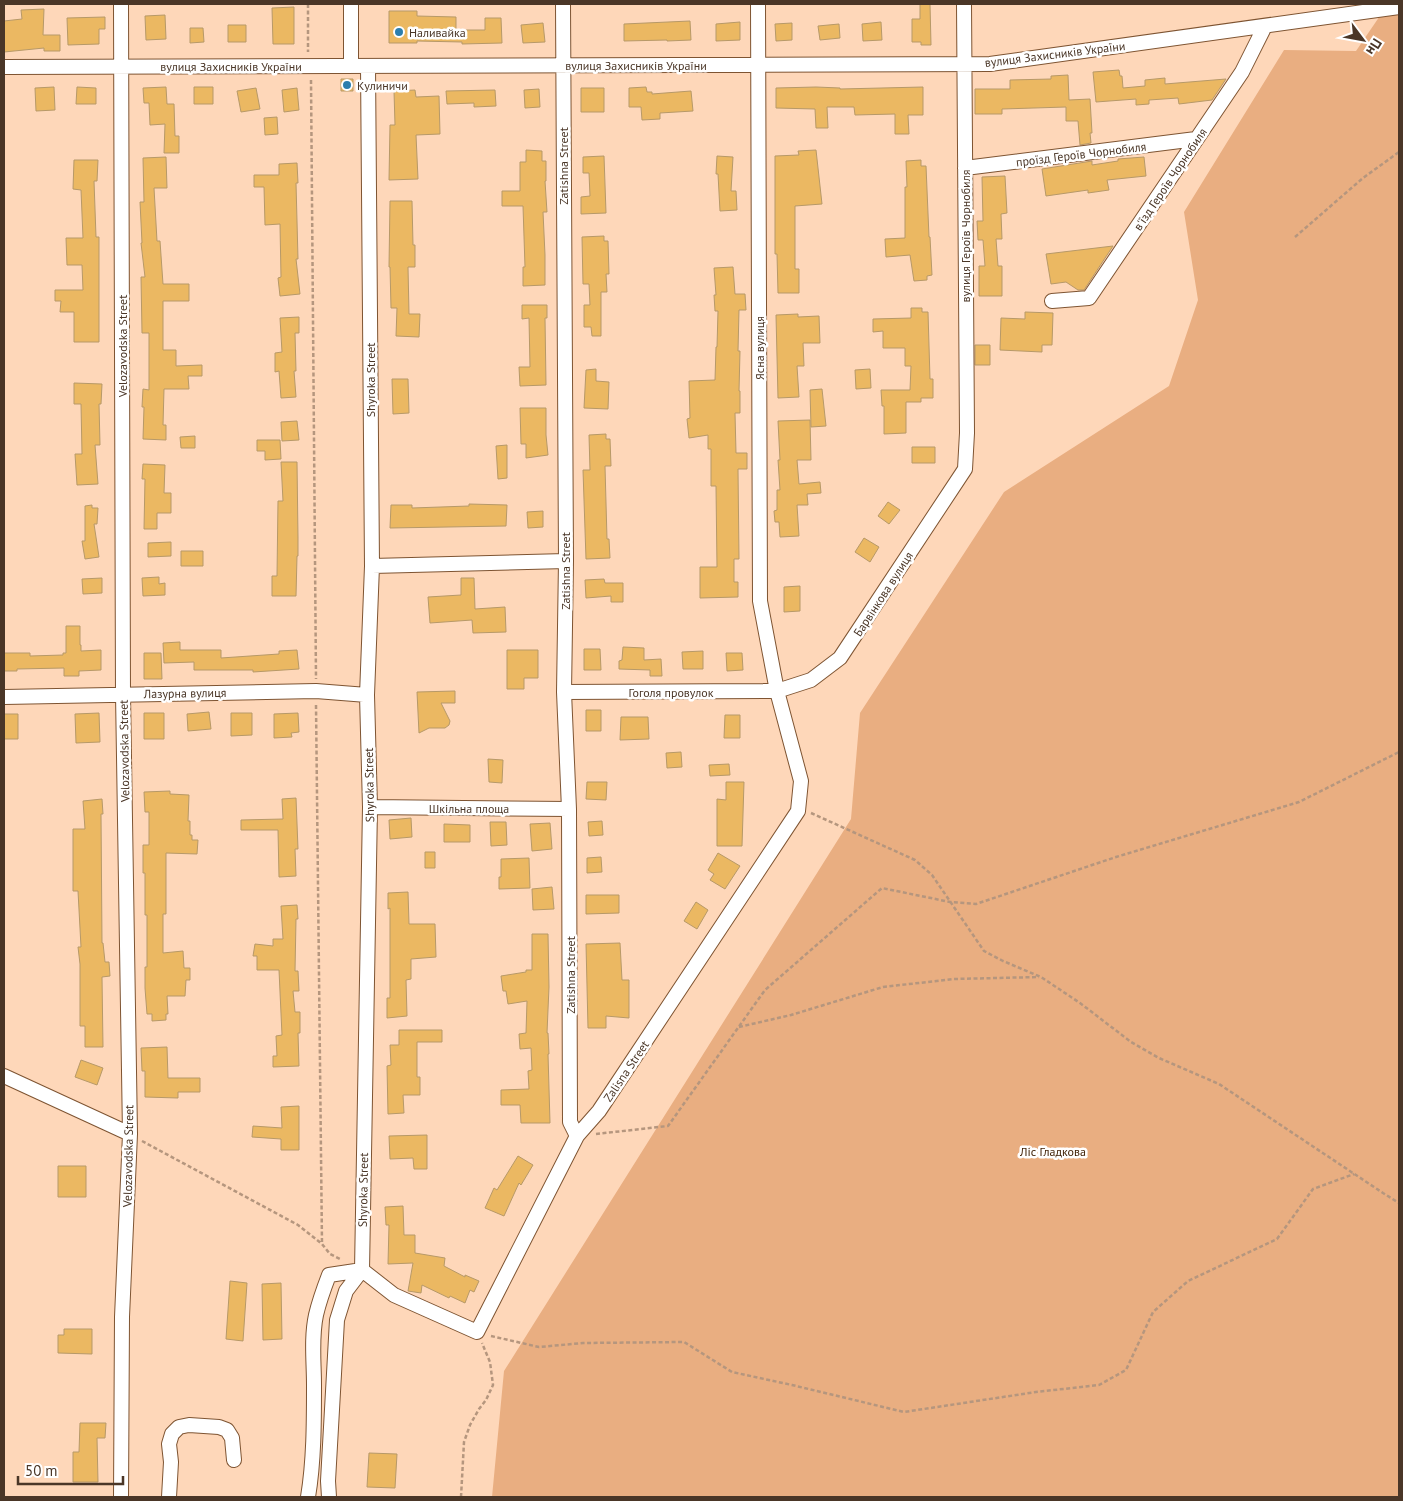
<svg xmlns="http://www.w3.org/2000/svg" width="1403" height="1501" font-family="'PT Sans',sans-serif">
	<style>
		.green { fill: #e9ae81 }
		.building { fill: #ebb862; stroke: #b79968 }
		.lines { fill: none; stroke-linecap: round; stroke-linejoin: round }
		.minor-casing { stroke: #7e5432; stroke-width: 16 }
		.path { stroke: #b5967e; stroke-width: 2.5; stroke-dasharray: 4 2.5; stroke-linecap: butt }
		.minor { stroke: #fff; stroke-width: 14 }
		.poi-dot { fill: #2b7eae; stroke: #fff; stroke-width: 2 }
		.labels { text-anchor: middle; dominant-baseline: central; stroke-width: 5; stroke-linejoin: round; paint-order: stroke }
		.poi-label { font-size: 12px; fill: #4a3627; stroke: #fff; text-anchor: start }
		.street-label { font-size: 12px; fill: #4a3627; stroke: #fff }
		.park-label { font-size: 12px; fill: #402207; stroke: #fff }
	</style>
	<rect width="100%" height="100%" fill="#fed7b9"/>
	<path class="green" d="M1388,4h11v1493h-907l12,-126 347,-552 9,-106 144,-221 165,-106 29,-86 -14,-88 100,-162 72,1z"/>
	<path class="building" d="M920,4h10l1,41h-10v-3h-9v-23h8z
		M294,7v37h-21l-1,-36z
		M44,9l-1,26h17v16h-16v-3l-40,4v-31l18,-2 -1,-9z
		M389,11h28v5l39,1v13h29v-12h16l1,25 -40,1v-2l-45,-1v2h-28z
		M165,15l1,24 -20,1 -1,-24z
		M105,17v12h-6v15l-31,1 -1,-27z
		M690,21l1,19 -24,1v-1l-43,1v-17z
		M740,22v18l-24,1v-17z
		M881,22l1,18 -19,1 -1,-17z
		M543,23l2,19 -22,1 -2,-18z
		M792,23v17l-16,1 -1,-17z
		M839,24l1,14 -20,2 -2,-14z
		M228,25h18v17h-18z
		M190,28h13l1,14 -14,1z
		M1119,70l1,6h2l1,12 22,-2v-6l20,-2v6l61,-5 -14,21 -33,4 -1,-6 -29,2v4l-13,1v-6l-40,3 -3,-30z
		M1068,75l1,25 21,-1 2,34h-2l1,10 -11,2 -2,-24h-12v-14l-64,2v5h-27v-25h35v-9l41,-1v-3z
		M341,79h12v12h-12z
		M54,87l1,23 -19,1 -1,-23z
		M77,87l19,1v16h-20z
		M166,87l1,17h7l1,32h4v17h-15l1,-29 -15,1 -1,-22h-5l-1,-15z
		M194,87h19v17h-19z
		M646,87l1,5h5v2l39,-3 2,20 -33,2v6l-18,1 -1,-13h-12v-19z
		M816,87l24,1v1l83,-2v28h-15l1,19h-14v-20l-40,1 -1,-8h-27l1,21h-12l-1,-19 -39,-1v-20z
		M256,88l4,21 -19,3 -4,-21z
		M297,88l2,22 -15,2 -2,-22z
		M581,88h23v24h-23z
		M539,89l1,18 -15,1 -1,-18z
		M415,90l1,7 23,-1 1,38 -24,1 2,44 -29,1 1,-55h5l-1,-34z
		M495,90l1,16 -22,1v-4l-27,1 -1,-13z
		M277,117l1,17 -13,1 -1,-17z
		M526,150l16,1v10h4v20h-1l2,31h-4l2,43v30l-22,1v-19h2l-2,-61h-21v-15h18v-29h6z
		M816,150l6,54 -27,2v63h4v24h-21l-1,-39h-2v-98l24,-1 -1,-4z
		M604,156l2,57 -25,1v-17l9,-1 -1,-23h-6v-16z
		M717,156l16,1 -2,34h5l1,19 -17,1 -2,-37h-2z
		M166,157l1,31h-13l3,53h3l3,43h26v17h-26v49h13v16l26,-1v11h-14l1,13h-25l-1,36h3v15l-23,-1 1,-32h-2l1,-18 6,1v-57h-7l-1,-56h4l-4,-34h1l-2,-41h4l-1,-44z
		M1144,157l2,19 -39,4 2,10 -21,3v-3l-42,6 -4,-27 50,-8v4l26,-4v-2z
		M74,160h24l-1,21h-3l2,56h3v105h-25v-30h-14l1,-11h-6v-11h28l-1,-25h-15l-1,-27h17l-2,-48 -8,-1z
		M921,160v6h5l3,71h1l2,38 -5,1v4l-13,1 -4,-26 -24,2 -1,-18 20,-1v-51h2l-1,-26z
		M297,163l1,20h-2l2,76h-2l4,35 -20,2 -2,-18 3,-1 -1,-53 -15,1 -1,-38h-10v-12h25v-11z
		M1005,176l2,37 -6,1 1,25h-6l2,27h4v30h-23v-30h6l-2,-26h-5l-1,-19h6l-1,-44z
		M390,201h22l1,44h2v22h-7l1,47h11l-1,23 -23,-1 1,-28h-6l-1,-41h-1z
		M604,236v5h4l1,33h-3l1,18h-6v44h-9l-1,-9h-7v-22h6l-1,-21h-6l-1,-47z
		M1113,246l-29,44h-6l-12,-8 -15,2 -5,-30z
		M733,267l2,27h10l1,16h-7l-1,41h2l-1,40h1v22h-5l1,40h11v16h-9l1,90h-5v23h4v15l-38,1v-31h17l-1,-81h-5v-37h-3v-14l-19,3 -2,-19 3,-1 -1,-37 26,-1 1,-33h1l1,-36h-3l-1,-16h2l-2,-27z
		M522,305h25v13h-2l1,67 -26,1 -1,-19h11l-1,-49 -7,1z
		M911,308h11v4h6l2,67h3v19h-12v4h-15v31l-22,1v-28h-2l-1,-16h29l1,-24h-6v-18h-22v-17l-10,1v-13l38,-1z
		M1025,312l28,1 -1,32h-10v7l-42,-2 1,-32 24,1z
		M798,314v3l21,-1 1,27h-17l1,23h-7l2,31 -21,1 -2,-83z
		M299,317v16h-4l1,38h-2l2,26 -15,1 -2,-27 -4,1v-19l7,-1 -2,-34z
		M975,345h15v20h-15z
		M596,369v12l13,1 -1,27 -24,-1 2,-38z
		M870,369l1,19 -15,1 -1,-19z
		M392,379h16l1,34 -16,1z
		M74,383l28,1 -1,20h-2l1,41h-5l3,39 -21,1 -2,-31h7l-1,-50h-7z
		M822,389l4,37 -15,1 -1,-37z
		M520,408h26v27l2,20 -22,3v-14h-5z
		M810,420l1,40h-14l2,24 21,-2 1,11 -14,1 1,11h-11l2,31 -19,1 -1,-15h-4l-1,-11 3,-1v-20h3l-2,-30h2l-2,-39z
		M297,421l2,19 -17,1 -1,-19z
		M606,434v5h4l1,27h-6l2,73h2l1,19 -24,1 -3,-89h7l-1,-35z
		M195,436v12h-14l-1,-11z
		M257,440h23l1,19 -16,1v-9h-8z
		M507,445v33l-9,1 -2,-33z
		M912,447h23v16h-23z
		M281,462h16l1,76v18h-1l-1,40h-24v-20h5l1,-75h5z
		M143,464l22,1 -1,28h7v20h-14v16h-13l1,-50h-3z
		M888,502l12,8 -11,14 -11,-8z
		M469,504l38,1 -1,21 -116,2 1,-23h21v3l57,-2z
		M92,505v3h6l-1,16h-3l5,33 -14,2 -3,-18h3v-35z
		M543,511v16l-15,1 -1,-16z
		M864,538l15,9 -9,15 -15,-10z
		M171,542v14l-23,1v-14z
		M181,551h22v15h-22z
		M159,577v7l6,-1v12l-22,1 -1,-18z
		M102,578v15l-19,1 -1,-15z
		M461,578h13l1,31 30,-2 1,25 -33,1 -1,-13 -42,3 -2,-26 33,-2z
		M604,579l1,4h18v19h-12v-6l-25,2 -1,-18z
		M800,586v25l-16,1v-25z
		M66,626h14v19h1v6l20,-1v20l-22,1v5h-15v-8l-47,1v2h-13v-18h26v3l33,-1v-2h3z
		M180,642v8h41v8l58,-4v-3l18,-1 2,19 -46,3v-2h-59v-8l-30,1 -1,-20z
		M623,647l21,1v12l17,-1 1,17h-12v-6l-31,-1v-8l3,-1z
		M584,649h16l1,21h-17z
		M507,650h31v28h-14v11h-17z
		M703,651v18h-20l-1,-17z
		M144,653h17l1,26h-18z
		M726,653h16l1,17 -16,1z
		M455,691v12h-14l9,18 -1,4 -4,3h-16l-10,5 -2,-41z
		M586,710h15v21h-15z
		M209,712l2,17 -23,2 -1,-17z
		M99,713l1,29 -24,1 -1,-29z
		M144,713h20v26h-20z
		M231,713h21v22l-21,1z
		M298,713l1,19 -8,1 1,4 -18,1v-24z
		M4,714h14v25h-14z
		M725,715h15v23h-16z
		M621,717h27l1,22 -29,1z
		M681,752l1,15 -15,1 -1,-15z
		M488,759l15,1 -1,23 -13,-1z
		M729,764l1,11 -20,1 -1,-11z
		M587,782h20l-1,18 -20,-1z
		M726,782h18l-2,64h-25v-47l9,1z
		M170,791v3l19,1 -1,26h2v14h2v5h6l-1,14 -31,-1v61h-3v39l20,-2 1,17h6v12h-4l-1,16h-18l1,18h-2v6l-14,1v-7h-5l-2,-26v-21h2v-52h-2v-42h-2v-28h6v-33h-4l-1,-20z
		M296,798l2,51h-3l1,27 -17,1 -1,-47h-37v-10l42,-1 -1,-20z
		M102,799l1,15h-2l1,129h1l2,19h4l1,14 -8,1 1,70h-18v-21h-5v-62l-2,-17h3l-3,-56h-5v-62h12l-2,-28z
		M411,818l1,19 -22,2 -1,-19z
		M602,821l1,14 -14,1 -1,-14z
		M490,822h16l1,23 -16,1z
		M550,823l2,26 -20,2 -2,-27z
		M444,824l26,1v17h-26z
		M425,852h10v16h-10z
		M718,853l22,13 -15,23 -15,-9 4,-6 -6,-4z
		M601,857l1,15 -15,1v-15z
		M529,858l1,30 -31,1v-12h2v-18z
		M552,887l2,22 -21,1 -1,-21z
		M408,892l1,32h26l1,33 -25,2v20l-5,1 1,36 -20,2v-20h3v-90l-2,1v-16z
		M586,895h33v18l-33,1z
		M696,902l12,8 -11,19 -13,-8z
		M297,905l1,14h-2l-1,52h3l1,20h-6l2,21h5v21h-2l1,33 -26,1v-11h4l-1,-20 6,-1 -3,-65h-22v-14h-4l2,-12 18,2v-7h10l-2,-33z
		M532,934h16l1,53 -2,46h1l1,21h-1l2,69h-29l-1,-18h-19v-15l28,-1 -1,-18 4,-1 -1,-22 -11,1 -1,-15 7,-1 1,-32 -19,3 -2,-13h-3l-2,-15 25,-4v-2h6z
		M620,943l2,37h7v38l-23,-2v12h-18l-2,-84z
		M399,1030h43v12h-25v35h3v18h-17l1,18 -16,1 -1,-48 4,-1 -1,-20h9z
		M167,1047l1,31h32v14h-22v6l-33,-1v-26h-3l-1,-23z
		M81,1060l22,8 -6,17 -22,-8z
		M299,1106v44h-18v-11l-29,-2 1,-11 29,2 -1,-21z
		M427,1135v34h-13l-1,-11 -23,1 -1,-23z
		M518,1156l15,9 -12,20 -2,-2 -15,33 -19,-8 9,-20 3,2z
		M58,1166h28v31h-28z
		M403,1206l1,29h11v18l30,5 -1,8 21,11v-2l14,6 -5,11 -4,-2 -5,13 -15,-7 -1,2 -27,-13 -1,8 -13,-2 5,-28 -25,1 1,-39h-3l-1,-18z
		M230,1281l17,2 -4,58 -17,-2z
		M281,1283l1,56 -19,1 -1,-56z
		M64,1329h28v25l-34,-1v-18h6z
		M80,1423h26l-1,15h-8l1,44h-25v-30h6z
		M369,1453l28,1 -2,34 -28,-1z"/>
	<g class="lines">
		<defs>
			<path id="minor" d="M121,4l2,690 7,440 -8,183 -1,180
				M351,4v62
				M563,4l3,557 -2,131 5,117 1,313 7,14
				M4,67l986,-3 409,-57
				M965,168l231,-29
				M1052,301l37,-3 153,-226 23,-46
				M372,566l194,-5
				M564,692l213,-1 34,-11 29,-22 125,-189 2,-36 -3,-429
				M4,697l312,-6 51,4
				M370,807l199,2
				M4,1076l126,58
				M362,1270l32,25 83,37 100,-196 22,-25 199,-300 3,-30 -24,-90 -17,-90 -2,-597
				M169,1497l2,-35 -2,-18 3,-10 7,-7 10,-2 30,2 8,3 5,8 2,22
				M308,1497c6,-36 6,-75 6,-112 0,-23 -3,-47 2,-70 3,-13 8,-27 13,-40l33,-5
				M329,1497l-1,-16 9,-161 9,-29 16,-21 8,-463 -3,-112 5,-129 -4,-500"/>
		</defs>
		<use href="#minor" class="minor-casing"/>
		<path class="path" d="M308,4v48
			M311,80l5,599
			M1295,237l68,-59 36,-26
			M316,705l6,539
			M811,813l104,47 17,15 52,76 19,10 38,16 39,26 51,39 28,16 60,26 164,109 16,10
			M739,1027l52,-12 92,-28 71,-8 85,-2
			M596,1134l72,-8 97,-136 117,-102 68,14 26,2 140,-47 183,-55 100,-50
			M142,1141l156,84 24,19 8,10 10,5
			M491,1336l48,11 44,-4 101,-1 48,30 60,13 112,27 132,-20 63,-7 27,-15 27,-58 35,-31 89,-42 36,-50 41,-15
			M461,1497l3,-55 6,-17 9,-16 7,-9 7,-15 -3,-23 -8,-19"/>
		<use href="#minor" class="minor"/>
	</g>
	<g class="poi-dot">
		<circle cx="399" cy="32" r="5"/>
		<circle cx="347" cy="85" r="5"/>
	</g>
	<g class="labels">
		<g class="poi-label">
			<text x="409" y="32">Наливайка</text>
			<text x="357" y="85">Кулиничи</text>
		</g>
		<g class="street-label">
			<text transform="translate(1055 54) rotate(-7)">вулиця Захисників України</text>
			<text x="636" y="65">вулиця Захисників України</text>
			<text x="231" y="66">вулиця Захисників України</text>
			<text transform="translate(1081 154) rotate(-7)">проїзд Героїв Чорнобиля</text>
			<text transform="translate(563 166) rotate(-90)">Zatishna Street</text>
			<text transform="translate(1170 179) rotate(-56)">в'їзд Героїв Чорнобиля</text>
			<text transform="translate(965 236) rotate(-90)">вулиця Героїв Чорнобиля</text>
			<text transform="translate(122 346) rotate(-90)">Velozavodska Street</text>
			<text transform="translate(759 348) rotate(-90)">Ясна вулиця</text>
			<text transform="translate(370 380) rotate(-90)">Shyroka Street</text>
			<text transform="translate(565 571) rotate(-90)">Zatishna Street</text>
			<text transform="translate(883 594) rotate(-57)">Барвінкова вулиця</text>
			<text x="671" y="692">Гоголя провулок</text>
			<text transform="translate(185 693) rotate(-1)">Лазурна вулиця</text>
			<text transform="translate(124 751) rotate(-91)">Velozavodska Street</text>
			<text transform="translate(369 785) rotate(-91)">Shyroka Street</text>
			<text x="469" y="808">Шкільна площа</text>
			<text transform="translate(570 975) rotate(-90)">Zatishna Street</text>
			<text transform="translate(626 1071) rotate(-56)">Zalisna Street</text>
			<text transform="translate(128 1156) rotate(-89)">Velozavodska Street</text>
			<text transform="translate(363 1190) rotate(-89)">Shyroka Street</text>
		</g>
		<g class="park-label">
			<text x="1053" y="1151">Ліс Гладкова</text>
		</g>
	</g>
	<rect width="1403" height="1501" fill="none" stroke="#4a3627" stroke-width="10"/>
	<g transform="translate(1363 40) rotate(122)" stroke="#ffffff" stroke-width="4" paint-order="stroke">
	<path d="M0-4L9 19L0 12L-9 19Z" fill="#4a3627"/>
	<text y="-8" font-size="14" font-weight="bold" text-anchor="middle" fill="#4a3627">Пн</text>
	</g>
	<path d="M18 1476v8h105v-8" fill="none" stroke="#4a3627" stroke-width="2.5"/>
	<text x="25" y="1476" font-size="15" fill="#4a3627" stroke="#ffffff" stroke-width="4" paint-order="stroke">50 m</text>
</svg>
